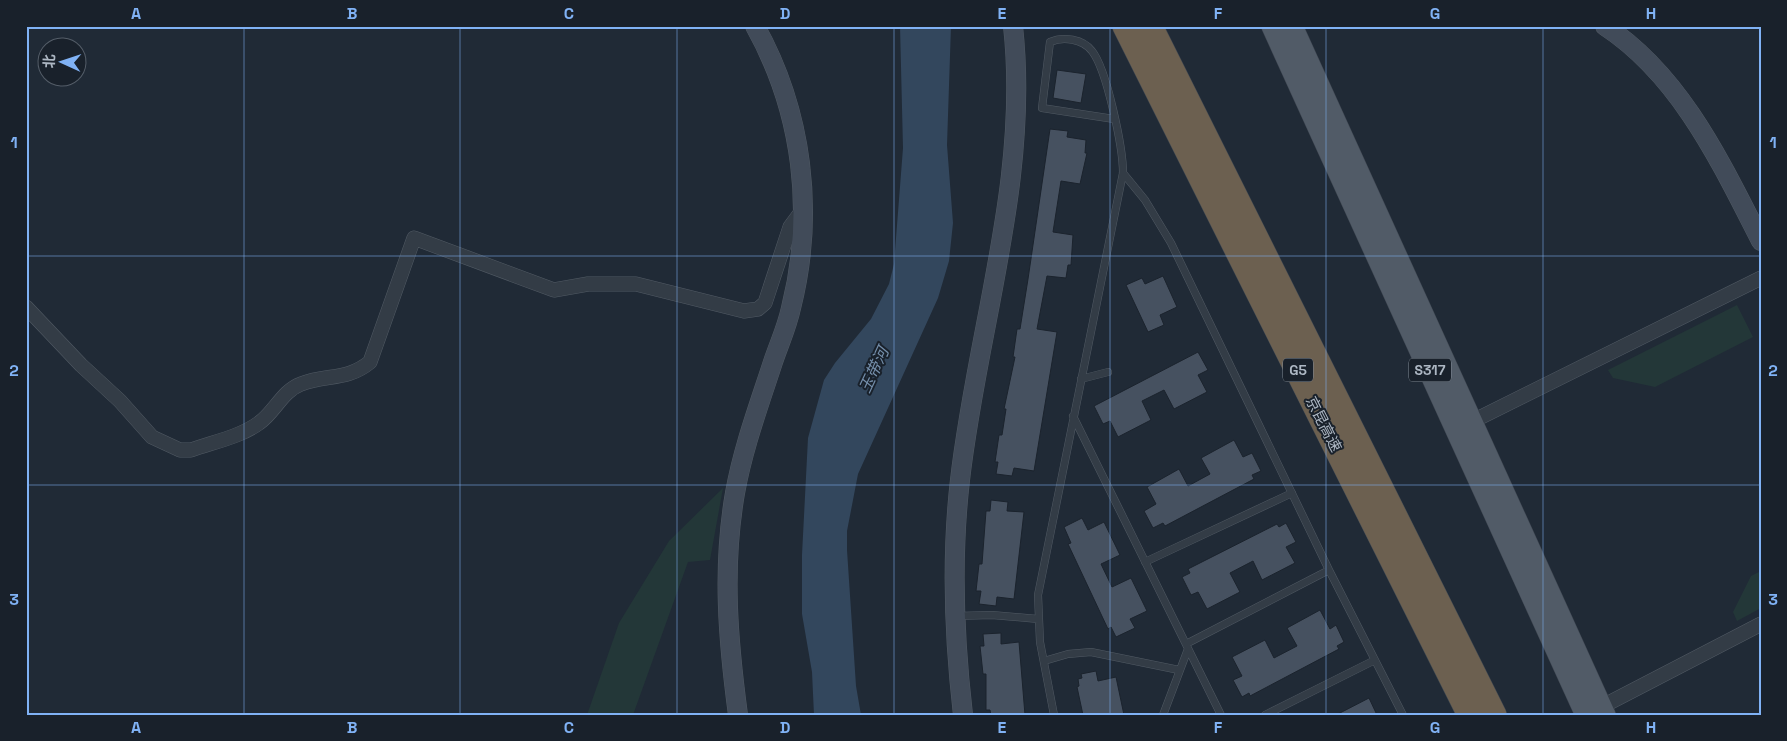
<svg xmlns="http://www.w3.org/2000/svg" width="1787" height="741" font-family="'Space Grotesk','Noto Sans SC',sans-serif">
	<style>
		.green { fill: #233738 }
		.water { fill: #33475d }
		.building { fill: #465160; stroke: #1b232d }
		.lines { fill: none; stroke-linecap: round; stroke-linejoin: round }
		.lane-casing { stroke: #515a64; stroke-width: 8 }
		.street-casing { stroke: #515a64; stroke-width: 15 }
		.secondary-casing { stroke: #515a64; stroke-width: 20 }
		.primary-casing { stroke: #3d4550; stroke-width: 22 }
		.highway-casing { stroke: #3e4751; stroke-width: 26 }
		.lane { stroke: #333c46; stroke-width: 7 }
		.street { stroke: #333c46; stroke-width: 14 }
		.secondary { stroke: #414b59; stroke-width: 19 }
		.primary { stroke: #515b67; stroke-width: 21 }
		.highway { stroke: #6c6050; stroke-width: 25 }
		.grid { fill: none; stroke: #80b2f5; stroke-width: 1; stroke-opacity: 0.55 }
		.labels { text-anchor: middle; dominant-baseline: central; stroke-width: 4; stroke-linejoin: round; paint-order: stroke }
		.shield { fill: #19212b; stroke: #818a95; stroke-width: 1 }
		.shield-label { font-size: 14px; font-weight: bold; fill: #adb7c3 }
		.street-label { font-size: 15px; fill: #adb7c3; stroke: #19212b }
		.water-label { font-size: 16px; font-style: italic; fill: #758fab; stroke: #19212b }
		.neatline { fill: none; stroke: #80b2f5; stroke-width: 2 }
		.grid-label { font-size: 16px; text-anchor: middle; font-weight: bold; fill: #80b2f5 }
	</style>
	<rect width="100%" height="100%" fill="#202a36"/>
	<path class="green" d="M1737,305l16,32 -98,50 -42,-9 -5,-8z
		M723,488l-13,72 -22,2 -55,153h-46l32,-92 50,-82z
		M1761,571v37l-24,13 -4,-9 18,-36z"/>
	<path class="water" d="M900,26h51l-4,119 6,78 -4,38 -11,37 -80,176 -11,57v19l9,136 5,29h-47l-2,-43 -10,-58v-59l6,-117 16,-58 11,-17 36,-44 18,-35 5,-20 9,-116z"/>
	<path class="building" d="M1057,70l29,4 -5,29 -28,-5z
		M1050,129l18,2 -1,6 19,3 -1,13h2l-7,31 -19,-3 -8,51 20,3 -2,30h-3l-2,13 -19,-2 -10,53 20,3 -23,139 -20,-3 -2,8 -16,-2 2,-12h-3l4,-27h3l4,-26h-2l11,-52h-2l4,-28h3l8,-50z
		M1163,276l14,31 -17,8 4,10 -16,7 -22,-47 16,-7 3,6z
		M1198,352l10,18 -10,5 9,17 -33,17 -10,-19 -22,11 9,19 -33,17 -8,-16 -7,3 -9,-18z
		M1234,440l9,17 9,-4 9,18 -9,4 2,4 -89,47 -2,-3 -10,5 -9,-17 12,-7 -9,-17 32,-18 9,17 22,-12 -9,-16z
		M991,500l17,2 -1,9 17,1 -10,87 -17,-2 -1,9 -17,-2 2,-13h-5l3,-27h3l4,-53h4z
		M1082,518l6,12 16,-8 16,33 -19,9 11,23 19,-9 16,33 -17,8 5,9 -19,9 -5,-10 -3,2 -40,-85 3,-1 -7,-16z
		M1286,523l10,19 -10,5 9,16 -33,17 -9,-19 -23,12 10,19 -33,17 -9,-17 -7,3 -9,-18 8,-4 -2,-4 89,-45 2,3z
		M1320,610l10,19 6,-4 8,17 -7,4 2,3 -89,47 -1,-3 -7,4 -9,-17 9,-4 -10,-19 33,-17 9,18 23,-12 -10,-18z
		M1001,633v11l18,-2 6,73h-34l-1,-5h-4v-36h-3l-3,-28h4l-1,-12z
		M1096,671l2,10 18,-4 8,38h-41l-6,-28 2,-1 -1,-7 4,-1 -1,-4z
		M1369,698l8,17h-41z"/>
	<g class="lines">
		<defs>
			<path id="lane" d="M1123,173l22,27 26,43 158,327 74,145
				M1081,379l27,-7
				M1073,416l148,299
				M1145,562l147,-69
				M955,616l37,-1 46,4
				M1186,644l143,-74
				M1044,661l24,-7 23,-2 88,18
				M1054,715l-14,-73 -2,-47 85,-422c0,-25 -16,-103 -31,-122 -9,-12 -29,-15 -42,-9l-8,66 72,11
				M1163,715l25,-66
				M1265,715l110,-55"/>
			<path id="street" d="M26,307l55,58 39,36 32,36 28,13h11c22,-8 49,-13 68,-27 16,-11 23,-32 42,-39 25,-10 46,-3 69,-22l44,-124 140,52 34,-6h48l108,27 14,-2 7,-6 25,-76 14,-19
				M1473,421l288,-143
				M1601,707l160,-83"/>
			<path id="secondary" d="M1605,26c76,50 116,137 156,215
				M738,715c-10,-75 -16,-147 -3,-222 8,-45 24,-88 38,-131 6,-18 14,-35 18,-54 24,-95 12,-196 -36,-282
				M963,715c-9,-78 -12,-157 -3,-235 17,-151 70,-300 53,-454"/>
			<path id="primary" d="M1272,26l314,689
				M1292,26l313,689"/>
			<path id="highway" d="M1125,26l345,689
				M1150,26l344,689"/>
		</defs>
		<use href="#lane" class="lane-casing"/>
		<use href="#street" class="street-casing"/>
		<use href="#secondary" class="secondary-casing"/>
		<use href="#primary" class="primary-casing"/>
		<use href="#highway" class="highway-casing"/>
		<use href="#lane" class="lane"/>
		<use href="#street" class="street"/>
		<use href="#secondary" class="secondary"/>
		<use href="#primary" class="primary"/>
		<use href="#highway" class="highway"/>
	</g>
	<path class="grid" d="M244,26v689M460,26v689M677,26v689M894,26v689M1110,26v689M1326,26v689M1543,26v689M26,256h1735M26,485h1735"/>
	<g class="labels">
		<g class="shield">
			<rect x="1283" y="358.5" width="30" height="23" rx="4"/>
			<rect x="1409" y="358.5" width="42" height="23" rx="4"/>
		</g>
		<g class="shield-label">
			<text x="1298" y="370">G5</text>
			<text x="1430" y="370">S317</text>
		</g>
		<g class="street-label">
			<text transform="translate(1324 424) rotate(63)">京昆高速</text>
		</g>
		<g class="water-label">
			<text transform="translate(874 370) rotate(-65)">玉带河</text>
		</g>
	</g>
	<rect width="1787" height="741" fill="none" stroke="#19212b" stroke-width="55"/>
	<g transform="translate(62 62) rotate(273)"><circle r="24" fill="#19212b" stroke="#545d68"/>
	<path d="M0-4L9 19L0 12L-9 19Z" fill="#80b2f5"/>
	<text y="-8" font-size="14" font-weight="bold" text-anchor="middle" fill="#adb7c3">北</text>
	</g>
	<rect x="28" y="28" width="1732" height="686" class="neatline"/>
	<g class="grid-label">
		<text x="136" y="19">A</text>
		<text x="352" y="19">B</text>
		<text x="569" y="19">C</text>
		<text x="785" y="19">D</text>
		<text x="1002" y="19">E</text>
		<text x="1218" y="19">F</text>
		<text x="1435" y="19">G</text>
		<text x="1651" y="19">H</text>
		<text x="14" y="148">1</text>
		<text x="1773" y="148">1</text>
		<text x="14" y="376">2</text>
		<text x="1773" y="376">2</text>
		<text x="14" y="605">3</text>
		<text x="1773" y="605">3</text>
		<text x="136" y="733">A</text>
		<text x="352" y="733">B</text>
		<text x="569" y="733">C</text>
		<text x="785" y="733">D</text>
		<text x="1002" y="733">E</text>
		<text x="1218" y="733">F</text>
		<text x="1435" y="733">G</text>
		<text x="1651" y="733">H</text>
	</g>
</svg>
